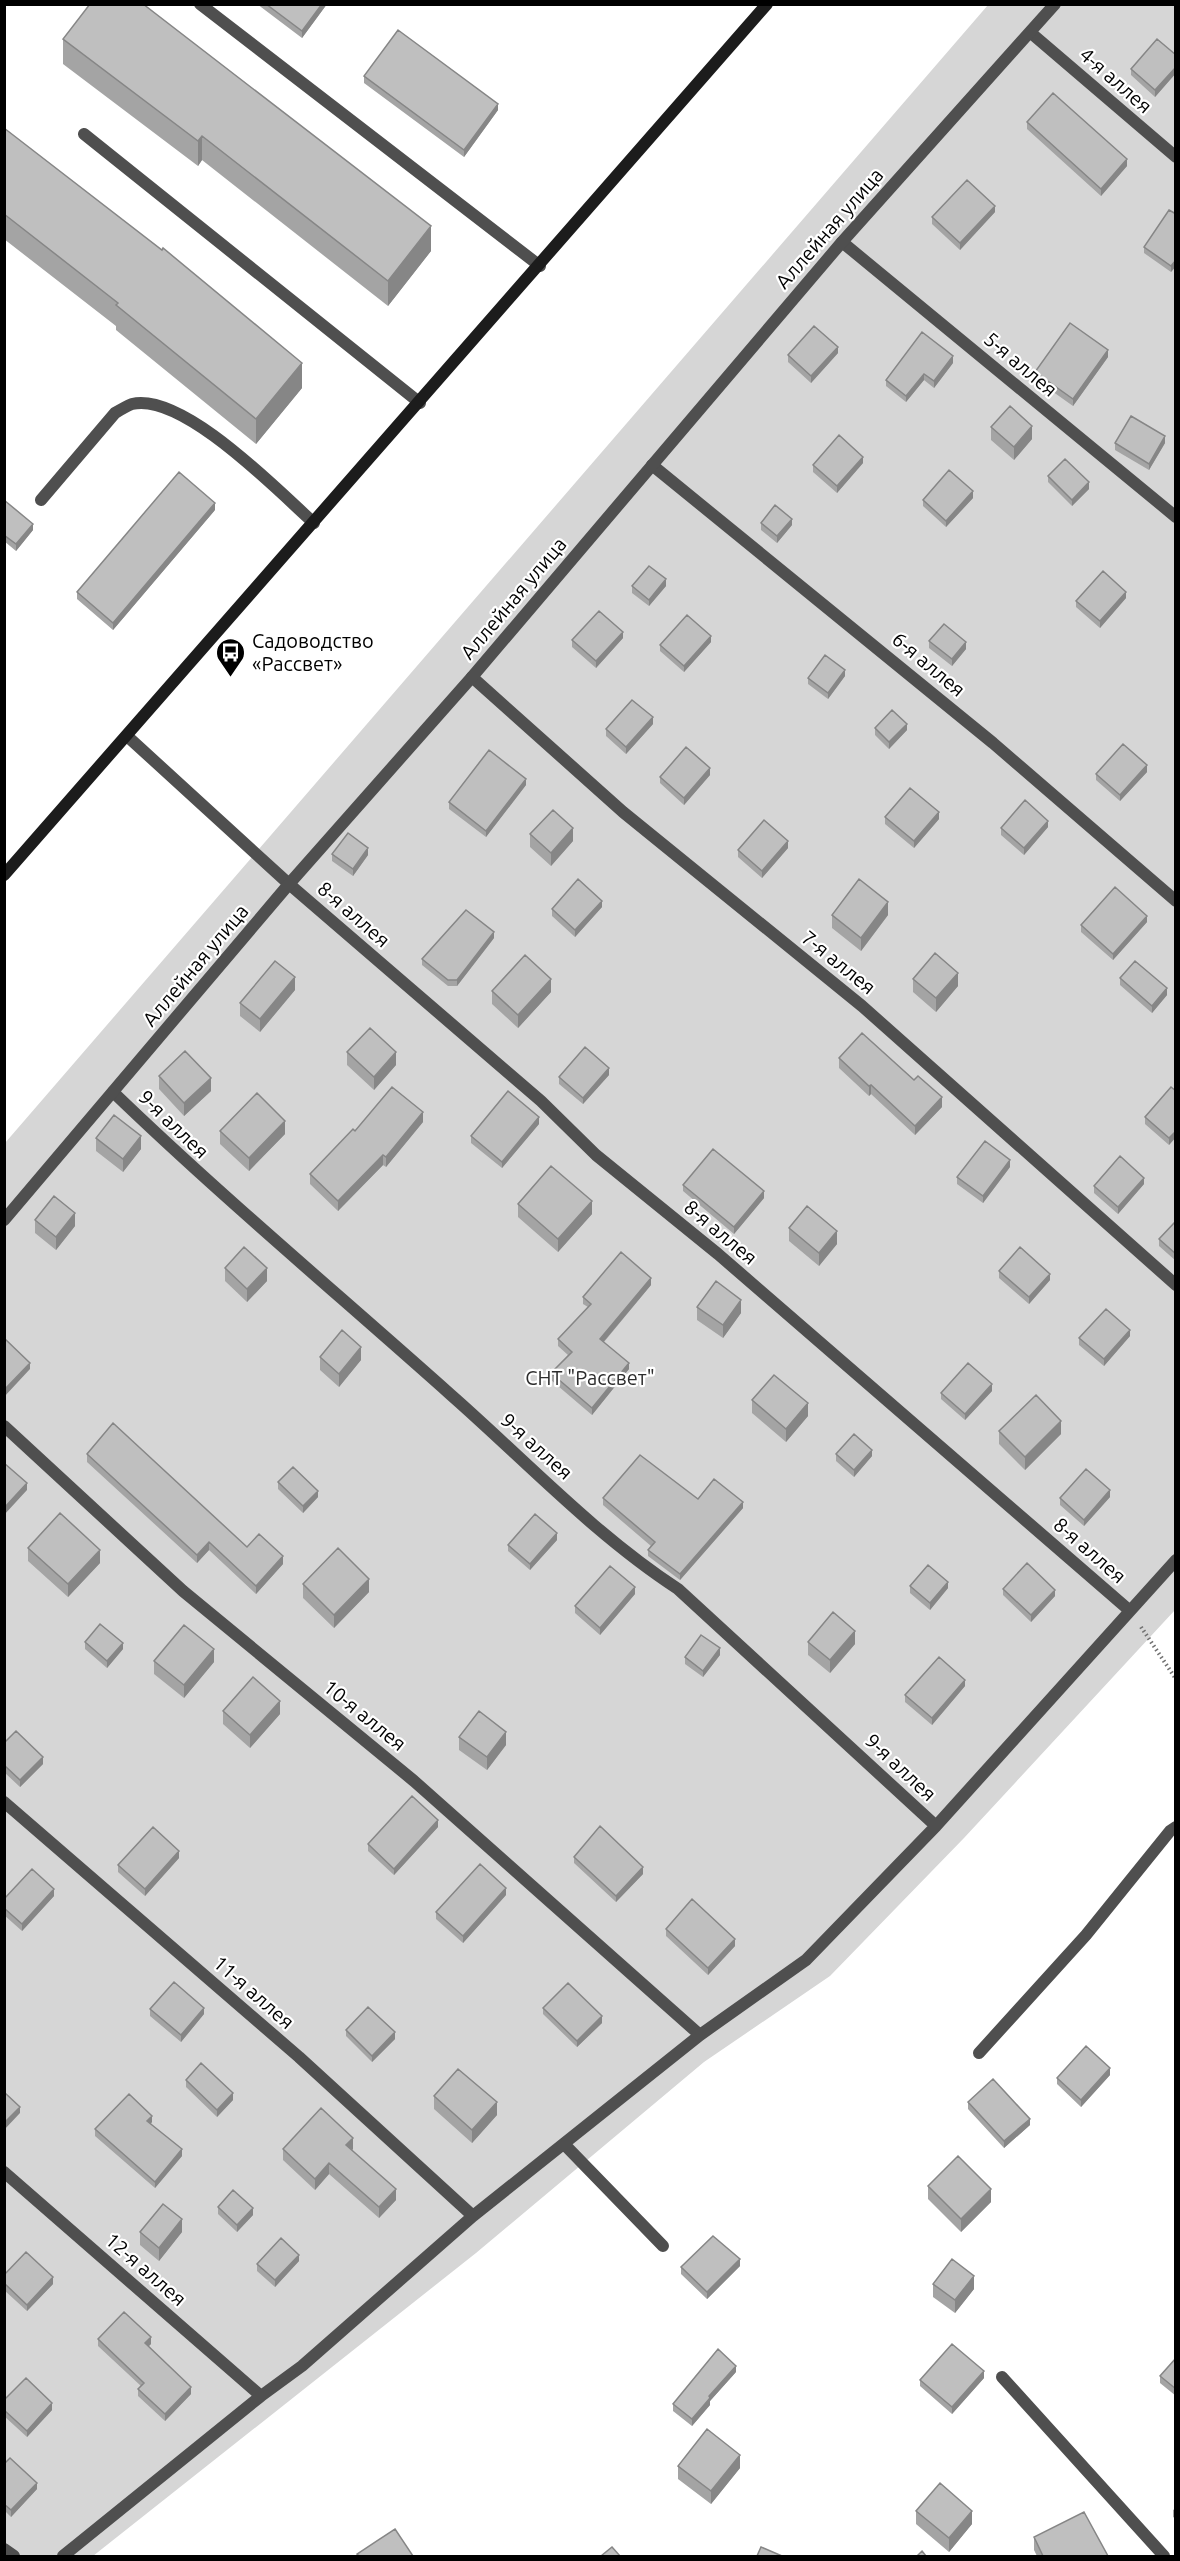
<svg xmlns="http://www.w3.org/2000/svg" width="1180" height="2561" font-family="Ubuntu,sans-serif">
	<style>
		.green { fill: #d6d6d6 }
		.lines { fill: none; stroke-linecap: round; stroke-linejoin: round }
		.path { stroke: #717171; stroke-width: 4; stroke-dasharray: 1.5 3; stroke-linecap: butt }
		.lane { stroke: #4f4f4f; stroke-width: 12 }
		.street { stroke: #4f4f4f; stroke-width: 12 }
		.secondary { stroke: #1c1c1c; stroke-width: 12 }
		.wall { fill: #a4a4a4 }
		.shaded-wall { fill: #868686 }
		.building { fill: #bfbfbf; stroke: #868686; stroke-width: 1.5 }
		.labels { text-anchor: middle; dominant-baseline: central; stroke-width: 4.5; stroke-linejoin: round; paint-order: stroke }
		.street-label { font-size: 20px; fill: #000; stroke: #fff }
		.poi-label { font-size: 20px; fill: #000; stroke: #fff; text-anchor: start }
		.park-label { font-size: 20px; fill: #2d2d2d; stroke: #fff }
	</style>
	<rect width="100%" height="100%" fill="#fff"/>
	<path class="green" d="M988,5h187v1605l-211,228 -134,138 -126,86 -228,191 -383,303h-88v-1413z"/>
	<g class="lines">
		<path class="path" d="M1141,1627l35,52"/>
		<path class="lane" d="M200,4l340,262
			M1031,33l145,124
			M84,134l336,269
			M842,242l334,275
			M652,465l341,278 183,158
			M41,500l74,-87c5,-3 12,-7 17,-9 51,-12 146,87 182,119
			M472,677l151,135 239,194 314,279
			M127,736l162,148 252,217 55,54 122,99 411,356
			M113,1092c109,105 225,202 338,303 74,65 144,140 227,194l258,237
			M4,1426l179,165 231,190 286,254
			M4,1802l295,255 174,159
			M564,2144l99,102
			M4,2172l257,224
			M1002,2377l162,179
			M4,2549l10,7
			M63,2556l198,-160 41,-30 171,-150 227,-181 106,-75 130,-134 240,-266"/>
		<path class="street" d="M4,1220l285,-336 183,-207 370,-435 213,-238
			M979,2053l107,-118 84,-104 6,-4"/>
		<path class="secondary" d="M4,875l763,-871"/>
	</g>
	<path class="wall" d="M257,4h70l-25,34z
		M63,39l368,212 -43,55 -186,-146 -4,6 -135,-102z
		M1176,55v18l-21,24 -24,-22v-6z
		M364,76l134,34 -34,47 -100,-74z
		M1027,122l100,44 -26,30 -74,-67z
		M4,128l298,260 -46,56 -140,-114v-4l-112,-87z
		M995,212l-35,38 -28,-26v-7z
		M1176,214v52l-5,6 -27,-19v-6z
		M838,353l-27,30 -23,-21v-7z
		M1108,357l-35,49 -38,-27v-7z
		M953,363l-19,25 -10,-8 -18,22 -20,-16v-6z
		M991,427l41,12 -18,21 -23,-20z
		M1115,443h50l-16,27 -34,-20z
		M863,463l-26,30 -24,-21v-7z
		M1048,476l41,13 -17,17 -24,-24z
		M973,498l-27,29 -23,-21v-6z
		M4,500l29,30 -17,21 -12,-10z
		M215,510l-102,120 -36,-31v-7z
		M761,523l31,2 -15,18 -16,-13z
		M632,586h34l-17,20 -17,-13z
		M1126,598l-26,30 -24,-21v-6z
		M623,638l-27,30 -24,-21v-7z
		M929,641l37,8 -14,17 -23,-18z
		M711,642l-27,30 -24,-21v-6z
		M845,676l-17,23 -20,-15v-6z
		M653,724l-27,30 -20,-18v-7z
		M875,728l32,2 -18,19 -14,-14z
		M1147,772l-27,29 -24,-21v-6z
		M710,775l-26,30 -24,-22v-6z
		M526,785l-40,52 -37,-28v-7z
		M885,817l54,2 -25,29 -29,-24z
		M1048,827l-24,28 -23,-20v-7z
		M530,834l43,7 -22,25 -21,-19z
		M788,848l-26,30 -24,-21v-7z
		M332,854l36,1 -15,21 -21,-15z
		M602,907l-27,30 -23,-21v-7z
		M832,915h56l-27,36 -29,-23z
		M1147,922l-34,38 -32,-28v-7z
		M494,938l-37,48h-9l-26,-21v-6z
		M1120,978l47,17 -15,18 -32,-28z
		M913,979l45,7 -22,26 -23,-20z
		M295,990l-35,42 -20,-16v-13z
		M492,991l59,1 -33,36 -26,-24z
		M347,1052l49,13 -22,25 -27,-25z
		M839,1058l103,49 -27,28 -44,-41 -2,2 -30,-28z
		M609,1075l-26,29 -24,-20v-7z
		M159,1076l52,15 -27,25 -25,-27z
		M1176,1091v46l-7,8 -24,-21v-7z
		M423,1122l-37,45 -3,-2 -45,46 -28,-27v-10l45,-43z
		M539,1124l-37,44 -31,-25v-7z
		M220,1131l65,3 -36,37 -29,-27z
		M96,1138l45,11 -18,23 -27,-21z
		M1010,1167l-27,36 -26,-19v-7z
		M1144,1184l-26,30 -24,-21v-7z
		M683,1185l81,13 -30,36 -51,-43z
		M518,1204l74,10 -34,38 -40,-35z
		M35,1220l40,6 -19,24 -21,-17z
		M1176,1221v40l-17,-15v-7z
		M789,1228l48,16 -18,22 -30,-25z
		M225,1268l42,13 -20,21 -22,-21z
		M999,1271l51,9 -21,24 -30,-26z
		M651,1285l-47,57 25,27 -37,46 -41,-35v-7l17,-18 -10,-9v-7l30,-32 -5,-3v-7z
		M697,1307l44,6 -18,25 -26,-18z
		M1130,1336l-26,30 -25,-21v-7z
		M320,1357l41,3 -22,27 -19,-17z
		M992,1391l-27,29 -24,-21v-6z
		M752,1400l56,16 -22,26 -34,-29z
		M999,1431l62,3 -36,36 -26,-26z
		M87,1454l160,93 36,17 -27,30 -47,-44 -12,13 -110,-101z
		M836,1454l36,2 -18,21 -18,-16z
		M278,1482l40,15 -15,16 -25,-24z
		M1110,1497l-26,29 -24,-21v-7z
		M603,1498l95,1 45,9 -63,72 -32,-24v-6l3,-4 -48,-41z
		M557,1540l-27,30 -22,-19v-6z
		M28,1548l72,15 -32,34 -40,-36z
		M303,1584l66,8 -35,36 -31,-30z
		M910,1586l38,2 -18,22 -20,-17z
		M1003,1589l52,7 -24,26 -28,-27z
		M635,1594l-35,41 -25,-22v-7z
		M85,1642l38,7 -16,19 -22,-19z
		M808,1642l47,2 -25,29 -22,-18z
		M720,1655l-17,22 -18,-13v-7z
		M154,1661l60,1 -30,36 -30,-24z
		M965,1686l-33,39 -27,-23v-7z
		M223,1711l57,3 -30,34 -27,-24z
		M459,1737l47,8 -19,25 -28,-20z
		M4,1743l39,21 -23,23 -16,-15z
		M438,1827l-44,48 -26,-24v-7z
		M574,1857l69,17 -27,28 -42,-39z
		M179,1858l-34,38 -27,-24v-7z
		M506,1895l-43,48 -27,-24v-7z
		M54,1896l-32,35 -18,-16v-16z
		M666,1929l69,17 -27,29 -42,-39z
		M543,2008l59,15 -25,24 -34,-33z
		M150,2009l54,5 -23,28 -31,-26z
		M346,2030l49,9 -23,23 -26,-26z
		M1110,2075l-29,32 -24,-23v-6z
		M186,2080l47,20 -16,17 -31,-30z
		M434,2096l63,19 -25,28 -38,-34z
		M968,2102l62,23 -26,23 -36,-39z
		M152,2122l-1,2 31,32 -27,32 -60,-52v-7z
		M283,2149h70l-1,1 44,50 -17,18 -50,-44 -14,16 -32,-30z
		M928,2186l63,16 -30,30 -33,-33z
		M218,2207l35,8 -16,17 -19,-18z
		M140,2232h42l-23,29 -19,-16z
		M299,2261l-24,26 -18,-16v-7z
		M740,2266l-33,33 -26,-25v-7z
		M4,2275l49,9 -26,27 -23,-21z
		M933,2284l41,5 -19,24 -22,-16z
		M98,2339l53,5 -3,2 43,48 -26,27 -27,-25v-7l3,-3 -43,-40z
		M1176,2358v38l-16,-13v-7z
		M736,2372l-26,29v4l-18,21 -19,-15v-7z
		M984,2378l-32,36 -32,-28v-6z
		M4,2400l48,10 -25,27 -23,-21z
		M4,2464l33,25 -26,28 -7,-7z
		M678,2466l62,2 -29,36 -33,-25z
		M1176,2508v11l-3,-2v-7z
		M916,2511l56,13 -23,28 -33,-28z
		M1034,2537l74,19h-71l-3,-6z"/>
	<path class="shaded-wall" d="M322,4h5l-25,34v-7z
		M1176,67v6l-21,24v-7z
		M498,104v6l-34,47v-7z
		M202,136v24l-4,6v-25z
		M1127,159v7l-26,30v-7z
		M995,206v6l-35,38v-7z
		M431,226v25l-43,55v-25z
		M1176,260v6l-5,6v-6z
		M838,347v6l-27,30v-7z
		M1108,350v7l-35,49v-7z
		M953,356v7l-19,25v-7z
		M302,363v25l-46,56v-25z
		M924,374v6l-18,22v-6z
		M1032,426v13l-18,21v-13z
		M1165,436v7l-16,27v-6z
		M863,457v6l-26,30v-7z
		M1089,482v7l-17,17v-6z
		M973,491v7l-27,29v-6z
		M215,503v7l-102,120v-7z
		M792,519v6l-15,18v-7z
		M33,524v6l-17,21v-7z
		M666,579v7l-17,20v-6z
		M1126,592v6l-26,30v-7z
		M623,632v6l-27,30v-7z
		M711,636v6l-27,30v-6z
		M966,642v7l-14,17v-7z
		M845,670v6l-17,23v-6z
		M653,717v7l-27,30v-7z
		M907,724v6l-18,19v-7z
		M1147,765v7l-27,29v-6z
		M710,768v7l-26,30v-7z
		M526,779v6l-40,52v-6z
		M939,812v7l-25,29v-7z
		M1048,821v6l-24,28v-7z
		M573,828v13l-22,25v-13z
		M788,841v7l-26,30v-7z
		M368,848v7l-15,21v-7z
		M602,901v6l-27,30v-7z
		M888,902v13l-27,36v-13z
		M1147,916v6l-34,38v-6z
		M494,932v6l-37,48v-6z
		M958,973v13l-22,26v-14z
		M295,977v13l-35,42v-13z
		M551,979v13l-33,36v-13z
		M1167,988v7l-15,18v-7z
		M396,1052v13l-22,25v-13z
		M609,1068v7l-26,29v-6z
		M211,1078v13l-27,25v-13z
		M871,1085v9l-2,2v-10z
		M942,1097v10l-27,28v-9z
		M423,1112v10l-37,45v-10z
		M539,1117v7l-37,44v-6z
		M285,1121v13l-36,37v-13z
		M1176,1131v6l-7,8v-7z
		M141,1136v13l-18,23v-13z
		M383,1155v10l-45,46v-10z
		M1010,1160v7l-27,36v-7z
		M1144,1178v6l-26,30v-7z
		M764,1191v7l-30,36v-7z
		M592,1201v13l-34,38v-13z
		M75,1213v13l-19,24v-13z
		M837,1231v13l-18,22v-13z
		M267,1268v13l-20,21v-13z
		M1050,1274v6l-21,24v-7z
		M651,1278v7l-51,61v-7z
		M741,1300v13l-18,25v-13z
		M1130,1330v6l-26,30v-7z
		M361,1347v13l-22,27v-13z
		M30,1363v6l-26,28v-7z
		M629,1363v6l-37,46v-7z
		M992,1384v7l-27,29v-6z
		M808,1403v13l-22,26v-13z
		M1061,1421v13l-36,36v-13z
		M872,1450v6l-18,21v-7z
		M27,1483v7l-23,25v-7z
		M1110,1490v7l-26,29v-6z
		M318,1491v6l-15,16v-7z
		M743,1502v6l-63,72v-6z
		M557,1533v7l-27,30v-6z
		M209,1542v8l-12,13v-8z
		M100,1550v13l-32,34v-13z
		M283,1556v8l-27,30v-8z
		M369,1579v13l-35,36v-13z
		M948,1582v6l-18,22v-7z
		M635,1587v7l-35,41v-7z
		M1055,1590v6l-24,26v-7z
		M855,1631v13l-25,29v-13z
		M123,1643v6l-16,19v-7z
		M720,1648v7l-17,22v-6z
		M214,1649v13l-30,36v-13z
		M965,1680v6l-33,39v-7z
		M280,1701v13l-30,34v-13z
		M506,1732v13l-19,25v-13z
		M43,1757v7l-23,23v-7z
		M438,1820v7l-44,48v-6z
		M179,1851v7l-34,38v-7z
		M643,1867v7l-27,28v-6z
		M506,1888v7l-43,48v-7z
		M54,1889v7l-32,35v-7z
		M735,1939v7l-27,29v-7z
		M204,2008v6l-23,28v-7z
		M602,2016v7l-25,24v-6z
		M395,2032v7l-23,23v-6z
		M1110,2068v7l-29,32v-7z
		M233,2093v7l-16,17v-7z
		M497,2102v13l-25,28v-13z
		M20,2107v6l-16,17v-7z
		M152,2116v6l-5,5v-6z
		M1030,2119v6l-26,23v-7z
		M353,2138v11l-7,7v-11z
		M182,2149v7l-27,32v-6z
		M329,2163v11l-14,16v-11z
		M396,2189v11l-17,18v-11z
		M991,2189v13l-30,30v-13z
		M253,2208v7l-16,17v-7z
		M182,2219v13l-23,29v-13z
		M299,2255v6l-24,26v-7z
		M740,2259v7l-33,33v-7z
		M974,2276v13l-19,24v-13z
		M53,2277v7l-26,27v-6z
		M151,2337v7l-6,6v-7z
		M736,2366v6l-26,29v4l-18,21v-7l17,-23z
		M984,2371v7l-32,36v-7z
		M191,2387v7l-26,27v-7z
		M52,2403v7l-25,27v-6z
		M740,2455v13l-29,36v-13z
		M37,2483v6l-26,28v-7z
		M972,2511v13l-23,28v-14z"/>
	<path class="building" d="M90,4h53l288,222 -43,55 -186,-145 -4,5 -135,-102z
		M266,4h56l-20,27z
		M398,30l100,74 -34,46 -100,-74z
		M1157,39l19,16v12l-21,23 -24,-21z
		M1053,93l74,66 -26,30 -74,-67z
		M4,128l158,122 1,-2 139,115 -46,56 -140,-114 2,-2 -114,-89z
		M967,180l28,26 -35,37 -28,-26z
		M1169,210l7,4v46l-5,6 -27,-19z
		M1070,323l38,27 -35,49 -38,-27z
		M814,326l24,21 -27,29 -23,-21z
		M922,332l31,24 -19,25 -10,-7 -18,22 -20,-16z
		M1010,406l22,20 -18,21 -23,-20z
		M1131,416l34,20 -16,28 -34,-21z
		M839,435l24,22 -26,29 -24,-21z
		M1065,459l24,23 -17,18 -24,-24z
		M949,470l24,21 -27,30 -23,-21z
		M179,472l36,31 -102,120 -36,-31z
		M4,500l29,24 -17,20 -12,-9z
		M775,505l17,14 -15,17 -16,-13z
		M649,566l17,13 -17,21 -17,-14z
		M1103,571l23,21 -26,29 -24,-20z
		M599,611l24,21 -27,29 -24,-21z
		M687,615l24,21 -27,30 -24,-21z
		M944,624l22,18 -14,17 -23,-18z
		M825,655l20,15 -17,23 -20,-15z
		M632,700l21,17 -27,30 -20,-18z
		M892,710l15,14 -18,18 -14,-14z
		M1123,744l24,21 -27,30 -24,-21z
		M686,747l24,21 -26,30 -24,-21z
		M489,750l37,29 -40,52 -37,-29z
		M910,788l29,24 -25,29 -29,-24z
		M1025,800l23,21 -24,27 -23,-20z
		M553,810l20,18 -22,25 -21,-19z
		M764,820l24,21 -26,30 -24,-21z
		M348,833l20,15 -15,21 -21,-15z
		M578,879l24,22 -27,29 -23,-21z
		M859,879l29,23 -27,36 -29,-23z
		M1115,887l32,29 -34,38 -32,-29z
		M466,910l28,22 -37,48h-9l-26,-21z
		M935,953l23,20 -22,25 -23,-19z
		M525,955l26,24 -33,36 -26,-24z
		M275,961l20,16 -35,42 -20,-16z
		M1135,961l32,27 -15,18 -32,-28z
		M370,1028l26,24 -22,25 -27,-25z
		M862,1033l52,47 4,-4 24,21 -27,29 -44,-41 -2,1 -30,-28z
		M585,1047l24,21 -26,30 -24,-21z
		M185,1051l26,27 -27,25 -25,-27z
		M392,1087l31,25 -37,45 -3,-2 -45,46 -28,-27 43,-45 2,2z
		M1171,1087l5,4v40l-7,7 -24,-21z
		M508,1091l31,26 -37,45 -31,-26z
		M257,1093l28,28 -36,37 -29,-27z
		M114,1115l27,21 -18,23 -27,-21z
		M985,1141l25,19 -27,36 -26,-19z
		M713,1149l51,42 -30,36 -51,-42z
		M1120,1156l24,22 -26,29 -24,-21z
		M551,1166l41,35 -34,38 -40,-35z
		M54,1196l21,17 -19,24 -21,-17z
		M807,1206l30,25 -18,22 -30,-25z
		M1176,1221v33l-17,-15z
		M244,1247l23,21 -20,21 -22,-21z
		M1020,1247l30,27 -21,23 -30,-26z
		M621,1252l30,26 -51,61 29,24 -37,45 -41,-35 21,-21 -14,-13 33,-35 -8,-7z
		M716,1281l25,19 -18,25 -26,-18z
		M1106,1309l24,21 -26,29 -25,-21z
		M342,1330l19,17 -22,27 -19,-17z
		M4,1338l26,25 -26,27z
		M968,1363l24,21 -27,30 -24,-21z
		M774,1375l34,28 -22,26 -34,-29z
		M1036,1395l25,26 -36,36 -26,-26z
		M113,1423l134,124 12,-13 24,22 -27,30 -47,-44 -12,13 -110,-101z
		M854,1434l18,16 -18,20 -18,-16z
		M640,1455l58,44 16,-20 29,23 -63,72 -32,-24 7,-8 -52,-44z
		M4,1463l23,20 -23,25z
		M293,1467l25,24 -15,15 -25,-24z
		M1086,1469l24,21 -26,30 -24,-22z
		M60,1513l40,37 -32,34 -40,-36z
		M535,1514l22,19 -27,31 -22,-19z
		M338,1548l31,31 -35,36 -31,-31z
		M1027,1563l28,27 -24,25 -28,-26z
		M928,1565l20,17 -18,21 -20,-17z
		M610,1566l25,21 -35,41 -25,-22z
		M833,1612l22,19 -25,29 -22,-18z
		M100,1624l23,19 -16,18 -22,-19z
		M184,1625l30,24 -30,36 -30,-24z
		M701,1635l19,13 -17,23 -18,-14z
		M939,1657l26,23 -33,38 -27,-23z
		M253,1677l27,24 -30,34 -27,-24z
		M479,1711l27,21 -19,25 -28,-20z
		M16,1731l27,26 -23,23 -16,-15v-22z
		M412,1796l26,24 -44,49 -26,-25z
		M600,1826l43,41 -27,29 -42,-39z
		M153,1827l26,24 -34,38 -27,-24z
		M480,1864l26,24 -43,48 -27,-24z
		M32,1869l22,20 -32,35 -18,-16v-9z
		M692,1899l43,40 -27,29 -42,-39z
		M174,1982l30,26 -23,27 -31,-26z
		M568,1983l34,33 -25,25 -34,-33z
		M368,2007l27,25 -23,24 -26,-26z
		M1086,2046l24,22 -29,32 -24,-22z
		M201,2063l32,30 -16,17 -31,-30z
		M458,2069l39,33 -25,28 -38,-34z
		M993,2079l37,40 -26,22 -36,-39z
		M4,2092l16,15 -16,16z
		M129,2094l23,22 -5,5 35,28 -27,33 -60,-53z
		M321,2108l32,30 -7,7 50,44 -17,18 -50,-44 -14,16 -32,-30z
		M958,2156l33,33 -30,30 -33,-33z
		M233,2190l20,18 -16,17 -19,-18z
		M163,2204l19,15 -23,29 -19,-16z
		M713,2236l27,23 -33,33 -26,-25z
		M281,2238l18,17 -24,25 -18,-16z
		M26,2252l27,25 -26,28 -23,-22v-8z
		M952,2259l22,17 -19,24 -22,-16z
		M124,2312l27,25 -6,6 46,44 -26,27 -27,-25 6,-6 -46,-44z
		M952,2344l32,27 -32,36 -32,-27z
		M718,2349l18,17 -27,30 1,2 -18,21 -19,-15z
		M1176,2358v31l-16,-13z
		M26,2378l26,25 -25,28 -23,-21v-10z
		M707,2429l33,26 -29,36 -33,-25z
		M10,2458l27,25 -26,27 -7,-6v-40z
		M940,2483l32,28 -23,27 -33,-27z
		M1084,2512l24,44h-65l-9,-19z
		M395,2529l18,27h-54l-2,-2z
		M612,2547l8,9h-19z
		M761,2547l21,9h-25z
		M922,2551l4,5h-9z"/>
	<defs>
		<symbol id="bus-pin" viewBox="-11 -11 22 30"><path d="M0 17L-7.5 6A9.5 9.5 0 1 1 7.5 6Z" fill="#000" stroke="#fff"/><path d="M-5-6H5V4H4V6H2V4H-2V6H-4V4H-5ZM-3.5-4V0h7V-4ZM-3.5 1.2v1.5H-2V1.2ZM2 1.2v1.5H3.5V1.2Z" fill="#fff"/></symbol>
	</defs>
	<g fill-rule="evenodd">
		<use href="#bus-pin" x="214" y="636" width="33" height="45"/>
	</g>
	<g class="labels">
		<g class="street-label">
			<text transform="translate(1116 80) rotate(41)">4-я аллея</text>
			<text transform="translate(829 228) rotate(-49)">Аллейная улица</text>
			<text transform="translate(1021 364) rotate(40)">5-я аллея</text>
			<text transform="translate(513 598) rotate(-50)">Аллейная улица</text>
			<text transform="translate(929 664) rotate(40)">6-я аллея</text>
			<text transform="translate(354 914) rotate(41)">8-я аллея</text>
			<text transform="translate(839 962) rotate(39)">7-я аллея</text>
			<text transform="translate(195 965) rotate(-50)">Аллейная улица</text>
			<text transform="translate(174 1124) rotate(44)">9-я аллея</text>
			<text transform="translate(721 1232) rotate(40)">8-я аллея</text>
			<text transform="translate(537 1446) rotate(42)">9-я аллея</text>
			<text transform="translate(1090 1550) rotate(41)">8-я аллея</text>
			<text transform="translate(365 1715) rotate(39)">10-я аллея</text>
			<text transform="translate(901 1767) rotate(43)">9-я аллея</text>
			<text transform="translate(254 1992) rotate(41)">11-я аллея</text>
			<text transform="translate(146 2269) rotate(41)">12-я аллея</text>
		</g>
		<g class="poi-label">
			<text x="252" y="640">Садоводство<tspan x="252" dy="23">«Рассвет»</tspan></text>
		</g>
		<g class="park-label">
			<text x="590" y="1377">СНТ "Рассвет"</text>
		</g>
	</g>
	<rect width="1180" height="2561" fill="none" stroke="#000000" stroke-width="12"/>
</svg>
